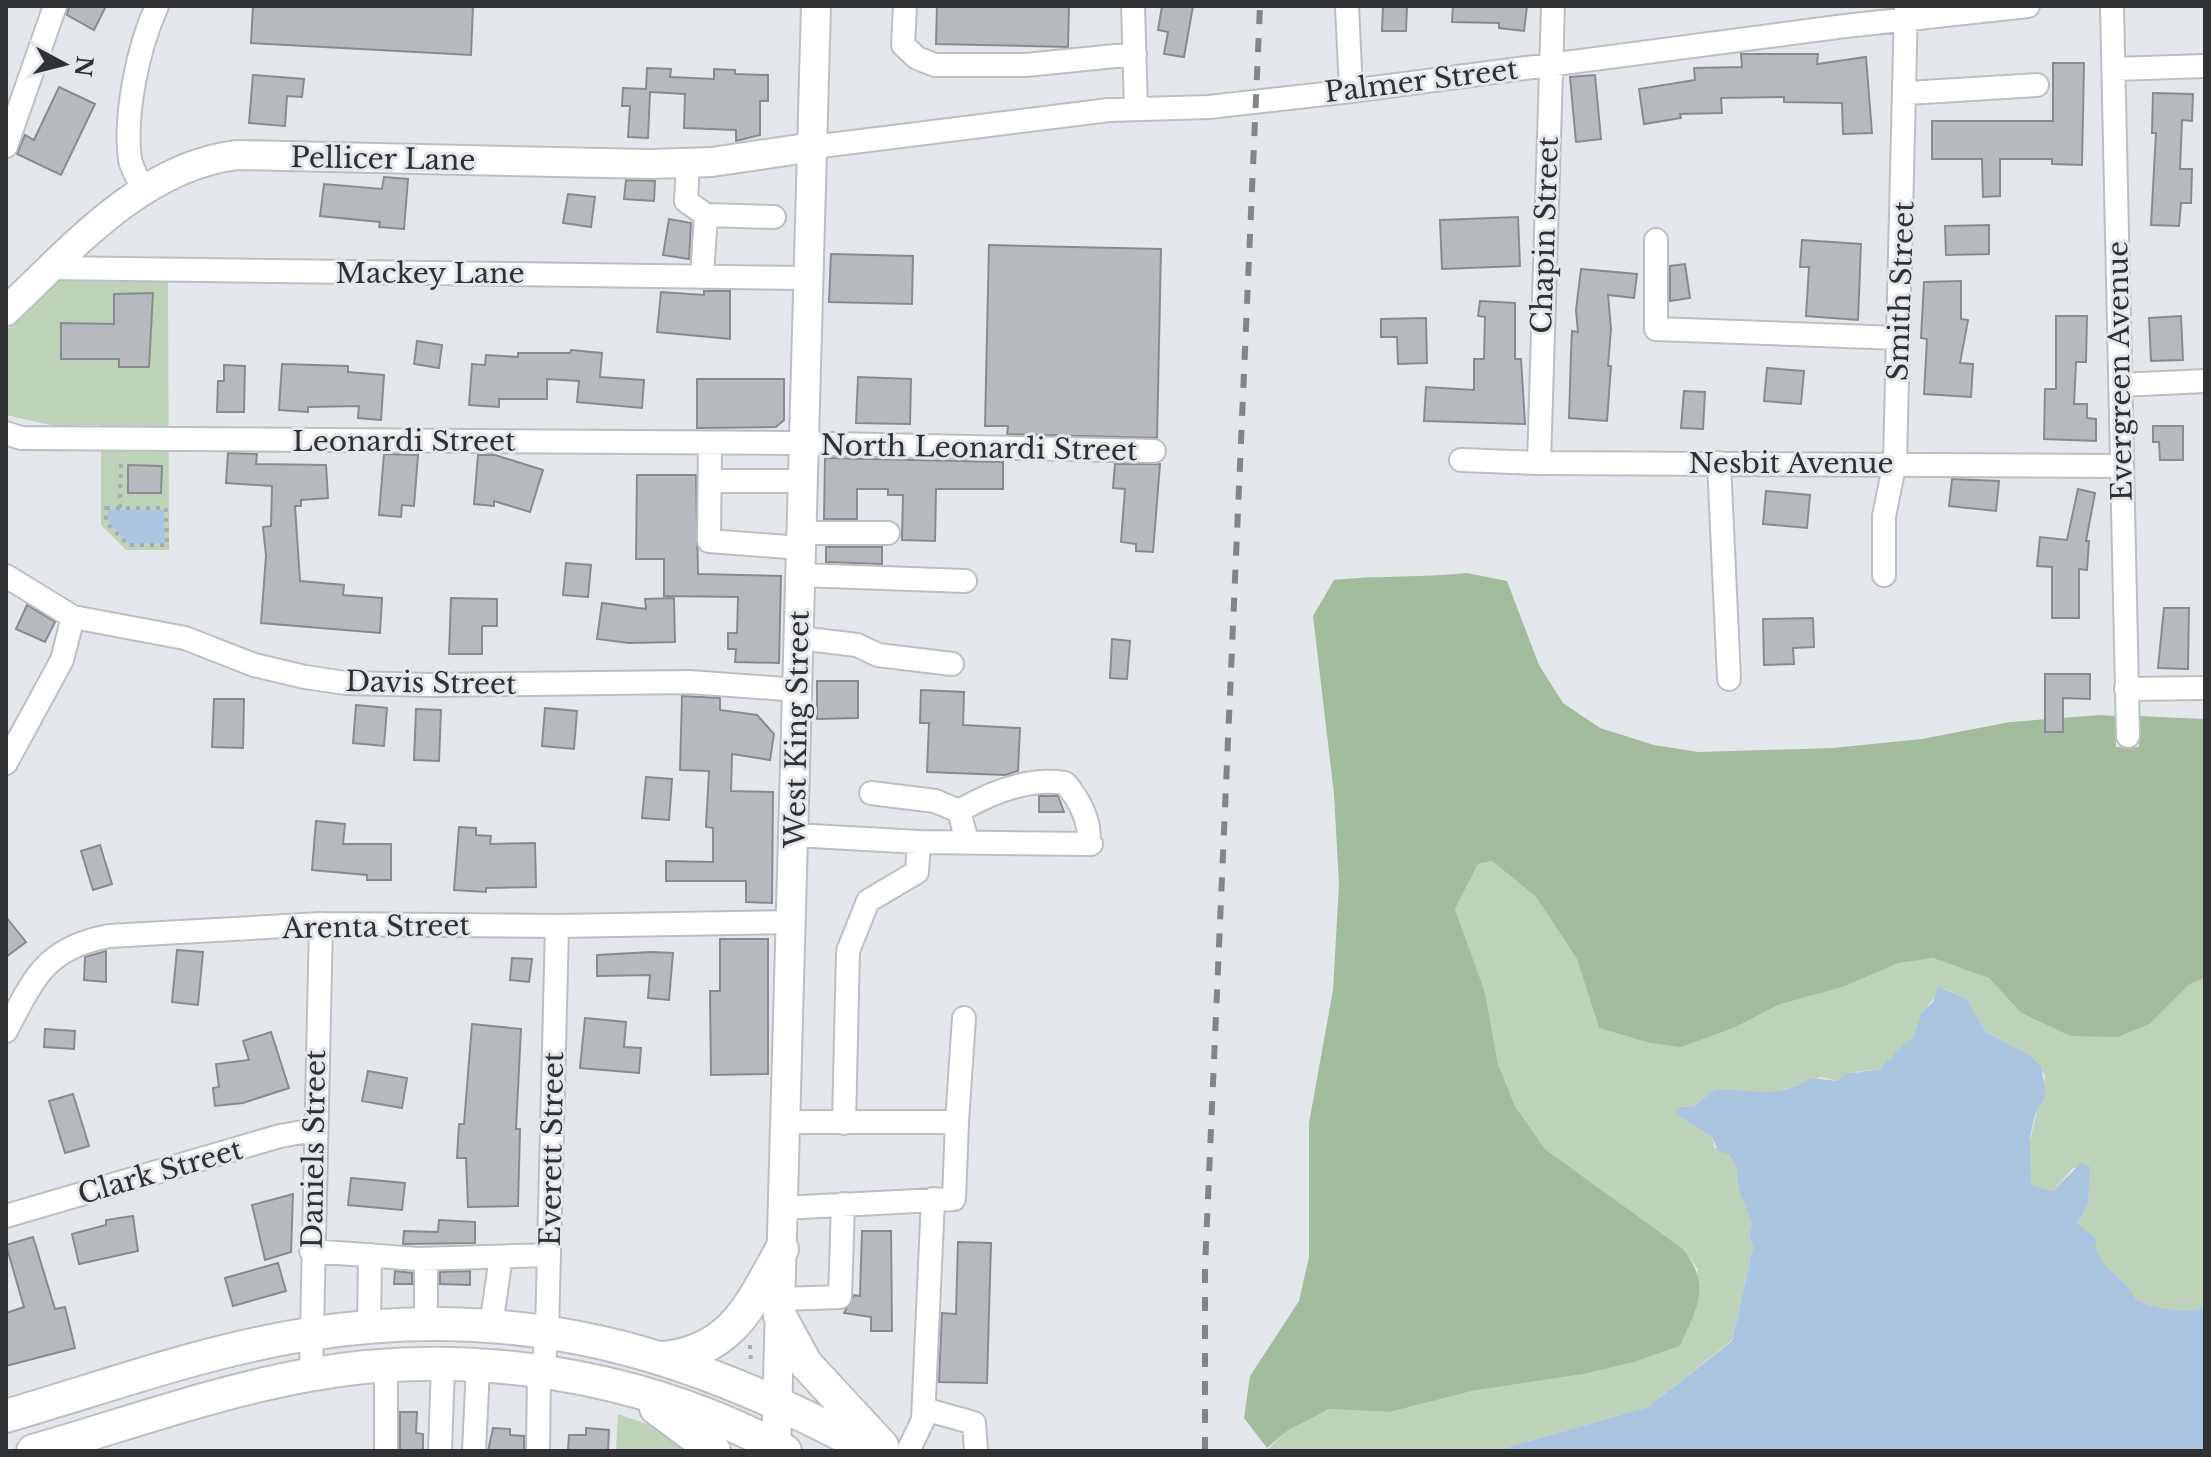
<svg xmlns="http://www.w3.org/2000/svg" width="2211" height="1457" font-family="'Libre Baskerville',serif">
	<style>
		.green { fill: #bed3b9 }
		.forest { fill: #a4bc9e }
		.water { fill: #aac5e0 }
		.building { fill: #b7bbc0; stroke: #888c91; stroke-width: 2 }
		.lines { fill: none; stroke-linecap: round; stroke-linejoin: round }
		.minor-casing { stroke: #bbbfc4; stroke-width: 26 }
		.major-casing { stroke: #bbbfc4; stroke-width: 32 }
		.highway-casing { stroke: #bbbfc4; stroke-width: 36 }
		.path { stroke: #a8abaf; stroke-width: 4; stroke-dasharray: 4 6; stroke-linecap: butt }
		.minor { stroke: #fff; stroke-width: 22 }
		.major { stroke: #fff; stroke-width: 28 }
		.highway { stroke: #fff; stroke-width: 32 }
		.rail { stroke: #838689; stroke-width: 6; stroke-dasharray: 14 14; stroke-linecap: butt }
		.labels { text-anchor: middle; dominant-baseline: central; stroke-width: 6; stroke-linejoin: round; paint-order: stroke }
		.street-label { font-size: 28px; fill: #2f3133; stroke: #e4e8ed }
	</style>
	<rect width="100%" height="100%" fill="#e4e8ed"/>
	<path class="green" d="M62,277l106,2 1,271h-43l-25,-25v-100l-46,1 -49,-11v-84z
		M1492,861l44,36 41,62 22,69 52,15 30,3 55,-19 42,-22 64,-18 56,-25 36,-4 55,20 31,34 98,25 32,-13 40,-40 15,-6v330c-27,4 -44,2 -70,-8 -8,-23 -44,-34 -40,-61l-18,-16 11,-20 2,-36 -17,1 -20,23 -22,-6c-12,-35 11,-75 14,-110l-17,-21 -42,-22 -20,-34 -21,-9c-23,14 -17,29 -31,47 -8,9 -18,12 -22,24h-6l-4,9 -27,3 -18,9 -16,-4 -50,17 -57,-4 -20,16 -12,1 9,17 21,13 2,10 15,7 7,11 16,58 -3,14 4,10 -21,93 -84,67 -153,44h-229l21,-20 42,-22 61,3 82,-21 112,-17 50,-12 46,-16 18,-77 -15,-20 -138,-100 -30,-43 -17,-42 -13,-72 -30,-83 23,-45z
		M618,1414l54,19 24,18h-80z"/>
	<path class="forest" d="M1467,573l40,8 32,84 24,38 37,25 54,17 44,7 135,-4 89,-9 88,-17 90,-7 15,1 1,31h23v-31l66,3v259l-15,6 -40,40 -32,13 -48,-1 -50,-24 -31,-34 -56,-20 -35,5 -56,24 -64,18 -42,22 -55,20 -31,-4 -51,-15 -22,-69 -41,-62 -44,-36 -14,3 -23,45 30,83 13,72 17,42 30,43 138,100c29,37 14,58 -3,97l-46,16 -50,12 -112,17 -82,21 -61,-3 -42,22 -20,17 -23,-30 6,-42 49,-75 10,-44v-134l24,-133 6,-106 -5,-90 -21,-178 21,-36c45,-5 89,-2 133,-7z"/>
	<path class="water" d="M108,509l56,1 1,33 -36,1 -21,-24z
		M1938,987l28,11 20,34 42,22 13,12 5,28 -11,21 -5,21 1,49 22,6 28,-28 9,4 -2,37 -11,19 19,16c-5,26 31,39 40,61 25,10 42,12 69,8v143h-710l153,-44 84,-66 21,-94 -4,-10 3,-14 -13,-33 -3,-25 -7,-11 -11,-3 -6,-14 -38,-24 8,-6 12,-1 20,-16c45,-2 54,12 98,-12l25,3 9,-7 36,-5 4,-9h6l2,-7 20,-17 7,-22 12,-12z"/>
	<path class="building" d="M69,6h37l-12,24 -27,-15z
		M253,6h220l-2,49 -220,-12z
		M937,6h132l-1,41 -132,-3z
		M1162,6h31l-9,51 -20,-3 4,-22 -10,-2z
		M1383,6h24l-1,25h-24z
		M1453,6h74l-3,25 -25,-3v-5l-47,-1z
		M1741,54h77l-1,10 49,-7 6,76 -29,1 -1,-31 -58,-1v-5l-63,1 1,15 -42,1 1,4 -37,6 -5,-35 56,-9 -1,-12 48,-1z
		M2053,63h31l-2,102 -30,-1v-5h-52v37l-17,1 -1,-38h-50v-38h121z
		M647,68l24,1 -1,8 44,2v-10l21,1v4l33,1v26h-8v34l-24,6v-11l-52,-2 1,-34 -35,-2 -2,46 -20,-1 2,-31h-8l1,-18 23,1z
		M253,75l51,4 -2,18 -15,-1 -2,30 -36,-3z
		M1595,75l6,64 -25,3 -6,-65z
		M59,87l36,17 -34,71 -44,-21 8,-19 9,5z
		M2153,93l40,1 -1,27 -10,-1 -2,49h12l-1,34h-10l-2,23 -28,-1 5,-92h-4z
		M384,177l24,2 -4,50 -25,-2 1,-5 -60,-6 4,-32 58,5z
		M626,180l29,1 -1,20 -30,-2z
		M568,194l27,3 -4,30 -28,-4z
		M1518,217l2,49 -78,3 -2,-49z
		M669,219l22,4 -2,36 -26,-4z
		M1989,225v29l-43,1 -1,-29z
		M1802,240l59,4 -3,76 -52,-4 3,-49h-9z
		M989,245l172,4 -4,189 -150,-4 1,-8h-23z
		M831,254l82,2 -1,48 -83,-2z
		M1685,264l5,34 -20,3v-35z
		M1581,269l56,5 -3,24 -26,-3 3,34 -3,37h3l-4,55 -38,-3 2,-65 1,-22 6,1 -2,-22z
		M1961,281v38l7,1 -8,43 13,1 -2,33 -47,-3 3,-55 -6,-1 3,-56z
		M704,291h26v48l-73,-7 4,-40 43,3z
		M153,293l-4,74h-30v-8h-58v-36l53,1v-30z
		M1480,301l35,2v56h6l4,65 -101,-3 2,-34 48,3v-31h10l1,-42 -7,-1z
		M2056,316h31l-1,46h-10l-2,42h13v14l9,1v22l-52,-2 1,-50h11z
		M2181,316l2,44 -32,1 -2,-43z
		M1426,318l1,45 -29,1 -1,-27h-16v-18z
		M417,341l25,4 -3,23 -25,-4z
		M571,350l31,3 -2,24 44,3 -2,28 -65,-6 2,-21 -32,-2v20h-48v8l-30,-2 3,-41 13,1 1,-10 32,2v-4h52z
		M282,364l66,2v6l36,3 -3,45 -23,-2 1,-12 -51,1v5l-29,-2z
		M224,365l21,1 -1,46h-27l1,-31h6z
		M1767,368l37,3 -3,33 -37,-3z
		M858,377l53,2 -1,45 -54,-1z
		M697,379h87v41l-8,7 -79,1z
		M1684,391l21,1 -2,37 -22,-1z
		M2153,426h30v34h-23l-1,-18h-6z
		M228,453l29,1 -1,10 70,1 2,33 -27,2v6h-6l5,75 44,4 -1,10 39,3 -2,35 -119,-10 5,-67 -3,-29 8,-1 1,-40 -46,-3z
		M384,454l34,1 -4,51 -12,-1 -1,12 -22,-2z
		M478,455h17l48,15 -13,42 -36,-11v5l-20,-2z
		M825,458l178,4v27h-67l-1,52 -33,-1 1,-45h-15v-6h-31v30h-33z
		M1115,464h45l-7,88 -17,-1v-7l-15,-2 4,-53 -12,-1z
		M128,465l34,1 -1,27h-33z
		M637,475h59l2,99 83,2 -2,87 -44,-1 1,-13h-8v-16h9l1,-36 -74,-1v-37h-28z
		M1952,479l47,2 -3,30 -47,-5z
		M2078,489l17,4 -9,48h3l-2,29 -8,-1v49h-27v-51l-15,-1 3,-29 27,3z
		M1766,491l44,4 -3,33 -44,-4z
		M826,547h56v17l-56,-2z
		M566,563l25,2 -3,32 -25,-2z
		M451,598l46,1v27h-15v28h-33z
		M674,598l1,44 -46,1 -32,-4 5,-36 44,6 -1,-10z
		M27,605l28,17 -10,20 -29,-13z
		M2164,608h25l-1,61 -30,-1z
		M1813,618l1,29 -21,1 1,16 -30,1 -1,-46z
		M1112,639l18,2 -3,38 -17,-1z
		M2045,674h45v25l-27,-1v34h-18z
		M817,681h41v37l-41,1z
		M921,690l43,2 -1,33 57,3 -2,43 -13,4 -78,-3 2,-49h-9z
		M682,696l38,2v12l37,5 17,19 -4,26 -38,-6 -1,37 42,1 -1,111 -26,-1v-21h-80v-20l47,1v-34l-7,-1 3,-56 -29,-1z
		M214,699h30l-1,49 -31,-1z
		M356,705l31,3 -3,38 -31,-3z
		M545,708l32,3 -3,38 -32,-3z
		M416,709l25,1 -2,51 -25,-1z
		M646,777l26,2 -3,41 -27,-2z
		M1039,796h19l6,16h-25z
		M316,821l29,3 -2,20h48v36h-24v-5l-55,-5z
		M459,827l17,1v7l15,1 -1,8 45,-1 1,44 -50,1v4l-32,-2z
		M100,845l12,39 -19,6 -12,-39z
		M6,917l20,25 -20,15z
		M720,939h48v135l-57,1 -1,-84h10z
		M177,950l26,2 -5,53 -26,-3z
		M106,951v31l-22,-2 1,-23z
		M651,952l22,1 -4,47 -21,-2 2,-23 -53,1v-21z
		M512,958l20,1 -3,23 -19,-2z
		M585,1018l41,4 -2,25 17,1 -2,25 -59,-5z
		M472,1024l49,5 -5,100h4l-2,77 -50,1 -2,-49h-9l2,-34h5z
		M45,1029l30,2 -1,18 -30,-2z
		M271,1032l18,56 -46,15 -28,3 -2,-18 6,-1 -3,-23 33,-4 -6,-19z
		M368,1071l39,7 -5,30 -40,-7z
		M73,1094l16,52 -24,7 -16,-52z
		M351,1178l54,5 -3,27 -54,-5z
		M293,1194l-2,58 -26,8 -13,-55z
		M133,1216l5,35 -59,13 -7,-30 34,-9v-5z
		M439,1220l36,2v21l-72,1 1,-13 34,1z
		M862,1231h29l1,100h-21v-14l-27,-4 10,-18 6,1z
		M33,1237l22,72 10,-2 10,41 -69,18v-53l18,-6 -18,-62z
		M958,1242l33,1 -4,140 -48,-1 3,-69 14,1z
		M278,1263l8,28 -53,15 -8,-28z
		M395,1271l17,2v11h-18z
		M470,1271v14l-30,-1v-12z
		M400,1412h17l-1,21 7,1v17h-23z
		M493,1428l17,1v6l14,1v15h-36z
		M586,1428l23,2 -1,21h-40l1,-16h17z"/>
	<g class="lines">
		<defs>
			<path id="minor" d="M905,6l-2,39 14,13 18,7h91l109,-11
				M1133,6l3,103
				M1347,6l4,85
				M2112,6l16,730
				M2114,69l91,-3
				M1907,93l130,-8
				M6,146l49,-140
				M813,147l296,-37 100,-3 142,-16 494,-65 183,-20
				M688,162l-2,39 20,14 -4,62
				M143,189c-4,-9 -11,-20 -13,-29 -6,-45 8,-113 27,-154
				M706,215l68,2
				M1656,240v89l243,9
				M51,268l757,10
				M2120,385l85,-4
				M6,433l15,5 766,5 367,8
				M710,443l-1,98 92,7
				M1461,460l78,3 583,3
				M1539,463l14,-457
				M1719,463l10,216
				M710,481h93
				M802,533h86
				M801,575l164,6
				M1884,575v-59l11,-54 11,-455
				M6,576l67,41 112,21 69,27 51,12 41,6 87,2 257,-3 108,8
				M799,638l58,7 21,10 74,9
				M2126,689l79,-1
				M6,763l56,-103 11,-43
				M871,793l64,8 24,10 8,30
				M959,811c31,-18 70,-34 106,-28 14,16 27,40 23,61
				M794,835l125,7 172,2
				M6,1031c28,-53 39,-83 103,-95l212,-12 236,2 235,-4
				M786,1122h171l7,-104
				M844,1123l4,-172 20,-50 49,-29 2,-30
				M783,1208l171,-9 3,-77
				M6,1216l274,-80 34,-6
				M311,1251l107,8 131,-4
				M426,1259v65
				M781,1299l59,-2 3,-93
				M491,1326l10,-69
				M369,1327l1,-72
				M543,1372l4,-40 10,-406
				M311,1375l10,-451
				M924,1409l50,14 2,28
				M386,1451v-85
				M440,1451l3,-86
				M474,1451l4,-84
				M538,1451l1,-79
				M908,1451l15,-31 10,-221"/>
			<path id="major" d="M6,311c66,-63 138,-146 232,-156l412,9 62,-2 101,-15
				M776,1451l40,-1445"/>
			<path id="highway" d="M780,1316l26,48 76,82
				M664,1358c70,-8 87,-55 118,-109
				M656,1408l58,43
				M6,1416c100,-29 200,-66 304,-82 209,-33 380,17 562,117
				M33,1451c91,-26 182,-59 275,-76 160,-29 335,-1 477,76"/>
		</defs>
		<use href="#minor" class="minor-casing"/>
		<use href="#major" class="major-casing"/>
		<use href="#highway" class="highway-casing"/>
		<path class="path" d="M106,508h60l1,37h-39l-22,-23z
			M120,508l1,-50
			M750,1345l1,19"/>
		<use href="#minor" class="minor"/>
		<use href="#major" class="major"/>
		<use href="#highway" class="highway"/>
		<path class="rail" d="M1205,1451v-184l55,-1261"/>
	</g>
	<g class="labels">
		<g class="street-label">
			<text transform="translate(1421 81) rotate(-7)">Palmer Street</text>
			<text transform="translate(383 159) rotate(1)">Pellicer Lane</text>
			<text transform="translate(1545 235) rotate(-88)">Chapin Street</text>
			<text x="430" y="273">Mackey Lane</text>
			<text transform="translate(1901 291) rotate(-88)">Smith Street</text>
			<text transform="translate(2120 371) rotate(-91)">Evergreen Avenue</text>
			<text x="404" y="441">Leonardi Street</text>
			<text transform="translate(979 448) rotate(1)">North Leonardi Street</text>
			<text x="1791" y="463">Nesbit Avenue</text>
			<text transform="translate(431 683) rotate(1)">Davis Street</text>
			<text transform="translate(797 729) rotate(-89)">West King Street</text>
			<text transform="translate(376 927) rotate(-1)">Arenta Street</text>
			<text transform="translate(314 1149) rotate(-89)">Daniels Street</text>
			<text transform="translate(552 1149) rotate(-89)">Everett Street</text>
			<text transform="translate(160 1172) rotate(-16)">Clark Street</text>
		</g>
	</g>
	<rect width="2211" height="1457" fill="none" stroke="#2f3133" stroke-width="16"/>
	<g transform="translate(64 64) rotate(97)" stroke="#e4e8ed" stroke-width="6" paint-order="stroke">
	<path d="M0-6L14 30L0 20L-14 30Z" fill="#2f3133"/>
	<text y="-12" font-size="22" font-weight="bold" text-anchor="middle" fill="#2f3133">N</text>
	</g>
</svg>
